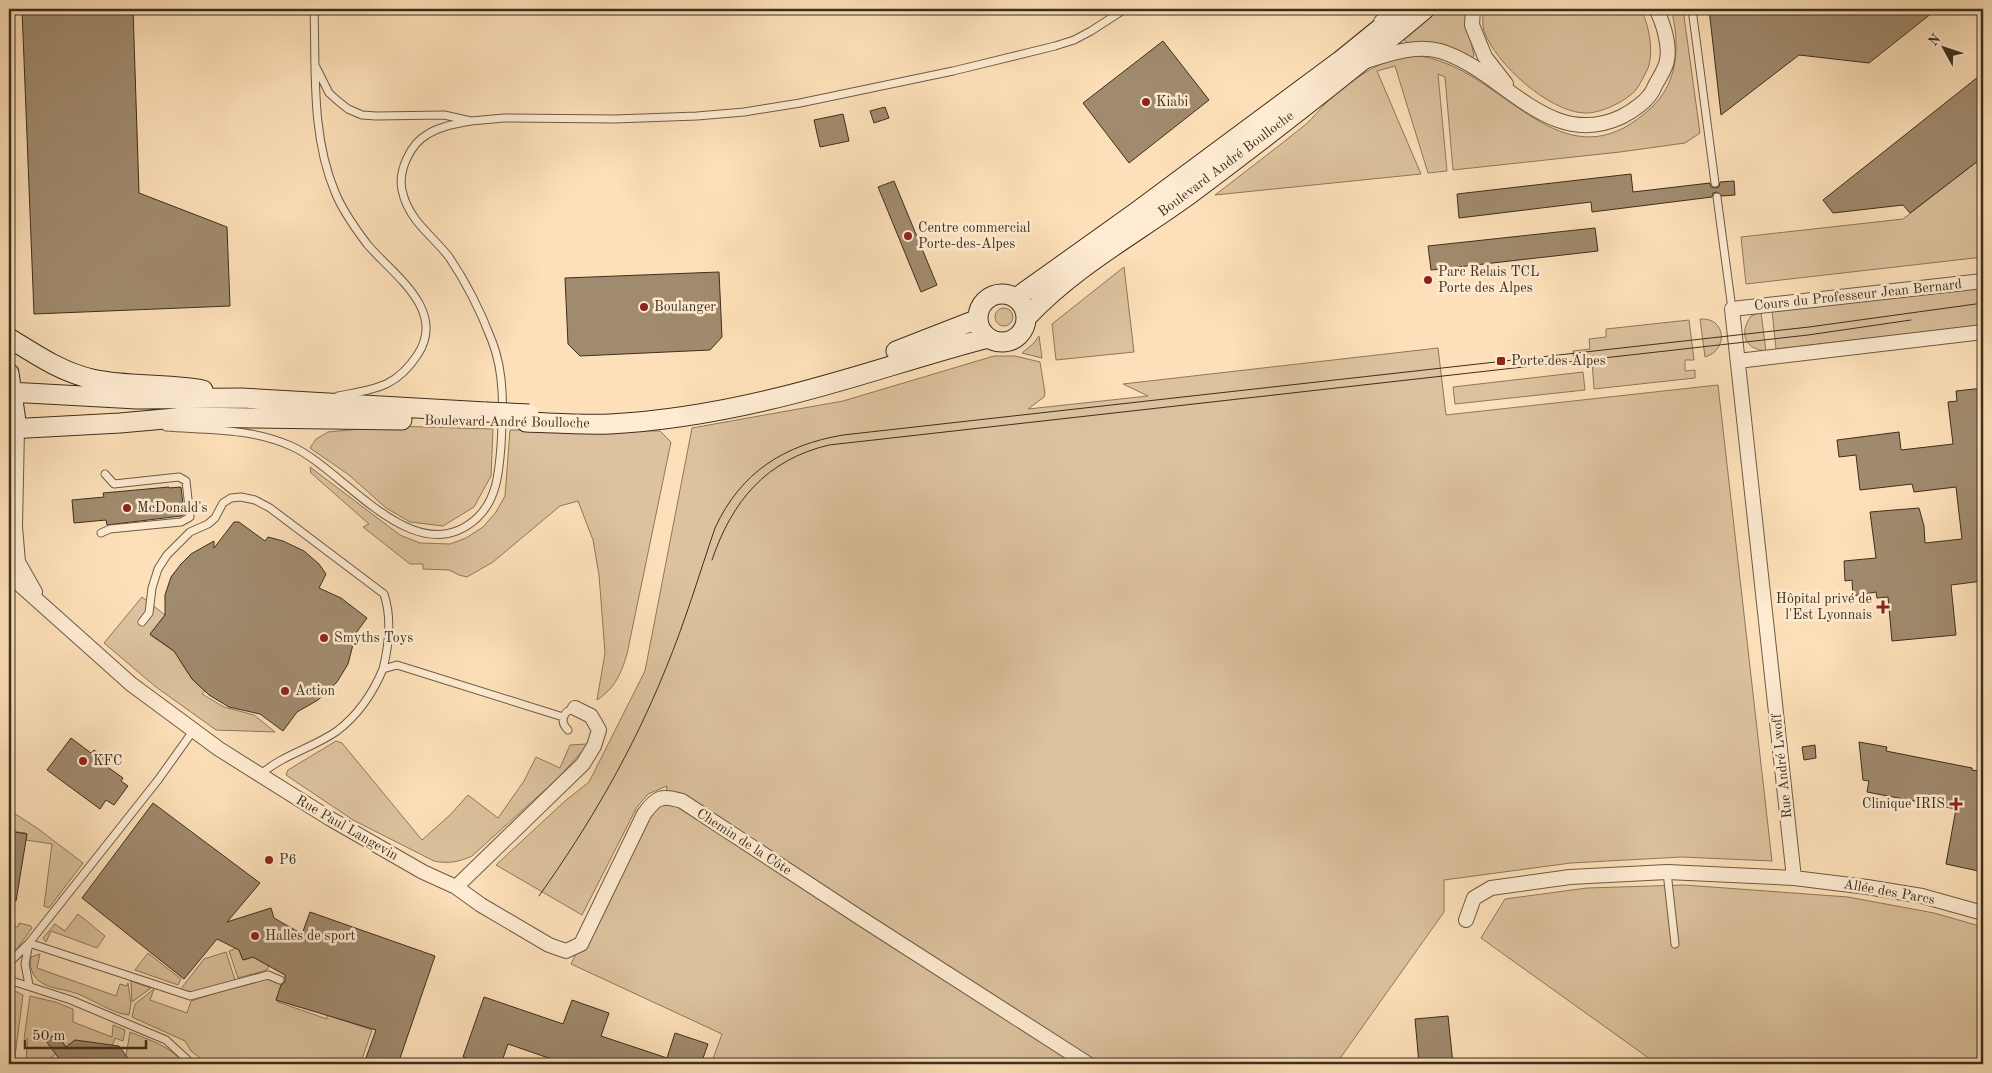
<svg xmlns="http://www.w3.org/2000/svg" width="1992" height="1073" font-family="'Old Standard TT',serif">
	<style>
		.green { fill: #dcc29e; stroke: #8c785d }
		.building { fill: #a18b6e; stroke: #3d2f1c }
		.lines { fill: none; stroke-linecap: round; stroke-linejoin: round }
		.lane-casing { stroke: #6d5b43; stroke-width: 9 }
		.street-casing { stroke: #6d5b43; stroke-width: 16 }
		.secondary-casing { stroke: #3d2f1c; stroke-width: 21 }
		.lane { stroke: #feebd2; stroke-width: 7 }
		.street { stroke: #feebd2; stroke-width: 14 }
		.secondary { stroke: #feebd2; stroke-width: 19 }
		.tram { stroke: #3d2f1c; stroke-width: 1 }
		.secondary-bridge-casing { stroke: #3d2f1c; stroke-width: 21; stroke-linecap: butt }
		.secondary-bridge { stroke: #feebd2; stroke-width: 19 }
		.poi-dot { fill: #8f2418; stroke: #feebd2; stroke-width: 2 }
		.labels { text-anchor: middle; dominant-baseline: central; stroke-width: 5; stroke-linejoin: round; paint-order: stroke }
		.poi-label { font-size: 14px; fill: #3d2f1c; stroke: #feebd2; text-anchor: start }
		.street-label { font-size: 14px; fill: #3d2f1c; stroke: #feebd2 }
	</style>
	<rect width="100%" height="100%" fill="#fde0b9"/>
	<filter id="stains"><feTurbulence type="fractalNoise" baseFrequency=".004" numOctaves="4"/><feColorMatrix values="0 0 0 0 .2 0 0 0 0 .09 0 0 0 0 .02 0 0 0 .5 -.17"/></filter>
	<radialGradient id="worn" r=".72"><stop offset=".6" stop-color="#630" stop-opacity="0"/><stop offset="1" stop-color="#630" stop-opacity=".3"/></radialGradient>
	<path class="green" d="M1437,9h31l1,26 5,20 -2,4c-25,-15 -34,-17 -64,-16l-6,-5z
		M1483,9h157c9,13 14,44 8,59 -3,6 -8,17 -13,23 -11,11 -35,23 -51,22 -36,-2 -88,-49 -100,-82 -2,-6 -1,-15 -1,-22z
		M1671,9h12l17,124 -15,10 -65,9 -167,18 -8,-93 -7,-3 9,97 -19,2 -33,-107 -18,5 44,103 -206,21c30,-23 60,-46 90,-70 8,-7 15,-16 23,-24 19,-18 49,-39 74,-44 16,-4 33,2 48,8 70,31 123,117 202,42 27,-25 28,-65 19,-98z
		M1983,157v100l-237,27 -5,-47 162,-18z
		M1124,267l10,85 -78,8 -4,-36z
		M1983,287v38l-207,24 -4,-38z
		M995 317a9 9 0 1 1 18 0a9 9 0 1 1-18 0Z
		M1761,312l5,39c-22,-2 -27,-18 -15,-35z
		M1700,319c26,-2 29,31 5,38z
		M1689,320l5,40h-9v11l10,-1v8l-101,11 -2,-27 -18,1 -1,-12 17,-2 -1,-10 17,-2v-8z
		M1039,336l3,22 -20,-5 12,-10z
		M1438,348l8,67 272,-30 54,476 -90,-4 -111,6 -127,17v32l-108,152h-625l11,-30 -151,-70 73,-150 22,-18 1,-10 -19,8 -11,13 -55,108 -86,-50 69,-64 24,-19 56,-111 47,-243 151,-27 151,-45h21l25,6 5,31 -1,4 -16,12 120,-13 -25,-12z
		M1583,372l2,18 -130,14 -2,-17z
		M392,426l101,3 -2,47 -17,31 -31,19 -33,-4 -24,-14 -37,-33 -39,-27 6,-9 12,-7z
		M510,430l150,1 11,11 -44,212c-6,20 -12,34 -30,46l8,-47 -6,-78 -6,-35 -15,-39 -18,5 -67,56 -26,15 -8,-2 -10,-5 -26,-1v-5h-13l-47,-37 6,-3 -58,-51 -1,-6 90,68 20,8 30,1 16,-6 17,-11 13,-15 9,-16z
		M142,597l23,18 -15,20 31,21 -2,3 13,20 13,12 -3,3 22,13 30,8 21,17 -59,-2 -60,-43 -52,-44z
		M336,741l6,2 80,97 29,-26 17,-19 30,23 26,-37 12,-24 24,11 10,-23 16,-1 1,2 -29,32 -86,78c-13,6 -24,8 -38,5l-81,-41 -67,-45 2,-5z
		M9,810l28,18 46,35 -34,45 -5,-2 8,-62 -26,-4v-7l-17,-2z
		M1684,885l164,12 86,16 49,14v137h-326l-176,-126 24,-39 82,-11z
		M78,914l27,22 -8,12 -46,-17 -5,11 -3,-4 12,-14 10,7z
		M19,923l12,3 1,2 -18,25 -5,3v-31l9,2z
		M237,948l2,2 4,10 10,-3 16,9 -2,4 -29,8 -9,-27z
		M226,952l9,28 -45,13 -10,-3 24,-31z
		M148,953l33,26 -3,6 -43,-15z
		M40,954l-3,14 79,28 4,-12 7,2 1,-3 3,21 -2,11c-17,-1 -39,-18 -57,-23 -11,-3 -24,-4 -33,-11 -7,-6 -10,-15 -8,-24z
		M266,977l16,8 -6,15 2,2 49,17v-4l45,15 -11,32 4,2h-157l-17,-13 -6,-10 -53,-24 3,-13 19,-15 -4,11 37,13 4,-12z
		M131,981l20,7 -19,14z
		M9,988l14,7 -9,69h-5l6,-46 -6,-3z
		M30,996l25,6 18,7v13l39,15 1,-12 12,5 -2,11 -8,-3 -3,8 -37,-6 -9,7 -10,-13v20l-10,7 -20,-2 2,-20h-4z
		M130,1032c19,8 41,14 54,32h-52l-6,-8z"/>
	<path class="building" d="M22,9h111l6,184 88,34 3,79 -196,8z
		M1709,9h228l-68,54 -70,-8 -78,60z
		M1163,41l46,59 -80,63 -46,-60z
		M1983,73v84l-73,56 -7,-8 -70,8 -10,-13z
		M885,107l4,11 -15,5 -4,-12z
		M843,114l6,27 -29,6 -6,-27z
		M1631,174l2,18 77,-9 1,4 4,1 4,-1 1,-5 14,-1 1,14 -13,1 -5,-4 -4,1 -1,4 -120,15 -1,-10 -132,16 -2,-24z
		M894,181l43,104 -16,7 -43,-105z
		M1595,228l3,23 -167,19 -3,-24z
		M719,272l3,65 -12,13 -130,6 -12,-12 -3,-66z
		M1983,388v193l-32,4 5,50 -64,6 -4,-44 -11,1 -1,-6 -23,4 -1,-16 -7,1 -1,-20 32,-3 -6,-46 49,-4 5,18 1,17 37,-4 -6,-52 -42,5 -2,-8 -52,6 -4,-35 -17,2 -2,-17 62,-8 2,18 52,-6 -5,-42 9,-1 -1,-10z
		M169,487v1l12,-1 3,27 -3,2 -74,9 -1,-5 -32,3 -2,-23 32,-3 -1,-4z
		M234,522h5l26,19 3,-4 15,4 21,10 15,13 7,10 -7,14 22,10 26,20 -11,15 -8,31 -11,18 -19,18 -21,12 -14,19 -23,-17 -31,-7 -20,-12 -17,-16 -18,-28 -24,-17 15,-19v-20l6,-18 10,-13 10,-10 23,-13v7z
		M71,738l20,15 3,-3 11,9 -3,4 21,15 -2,3 7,5 -14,19 -8,-5 -6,9 -53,-39z
		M1859,742l28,5 -1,4 86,17v2l11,2v100l-37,-8 10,-55 -89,-17 2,-11 -6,-1z
		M1815,745l1,13 -12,2 -2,-13z
		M153,803l107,80 -33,39 44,-14 3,10 28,16 8,-22 125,44 -37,108h-13l-19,-6 10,-28 -100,-30 5,-15 4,-3v-7l-32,-18 -10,3 -4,-10 -22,-11 -33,40 -102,-81z
		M9,831l18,3 -11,67h-7z
		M484,997l79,27 9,-24 37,13 -8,23 66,22 8,-25 33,11 -7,20h-135l-58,-20 -7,20h-16l-22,-7z
		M1448,1016l5,48h-34l-4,-45z
		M56,1033l10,14 9,-7 44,6 13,18h-69l-17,-23z"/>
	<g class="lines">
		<defs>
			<path id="lane" d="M314,9c2,61 -3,126 21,183 7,18 20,36 32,52 24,29 80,65 51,110 -22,34 -43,35 -80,42
				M1692,9l23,174
				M1378,20l10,-11
				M316,67l13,26 9,8 10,8 14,6 14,1 68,-1 27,6 33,-3 111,1 82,-3 47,-4 56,-9 153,-32 102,-25 19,-6 17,-9 34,-22
				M1717,197l15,112
				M166,427c43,3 84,1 125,19 53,23 124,129 186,72 20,-19 22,-46 24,-72 2,-35 4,-72 -9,-105 -11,-29 -26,-59 -43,-84 -10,-13 -23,-24 -33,-37 -6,-8 -12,-20 -14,-30 -4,-19 8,-46 26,-56 13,-8 28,-10 43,-13
				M101,533l9,-4 71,-7 9,-5 -4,-36 -7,-4 -65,7 -9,-10
				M142,622l7,-9 3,-25 6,-19 9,-14 23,-23 18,-8 7,-6 8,-15 8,-5 10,-1 14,3 15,8 114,86c8,24 5,51 -1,75
				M568,730c-9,-9 -5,-19 7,-22
				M260,775c22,-20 53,-27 77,-44 21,-16 36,-38 46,-62l14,-4 166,52
				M1667,872l8,72
				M29,943l161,53 78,-21 12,5
				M9,963l20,-20 129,-163 35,-49
				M9,980l62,20 95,40 26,24
				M29,985l-4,-21 4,-21"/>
			<path id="street" d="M1473,9l-1,16 13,32 21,27
				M1366,61c23,-7 50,-17 74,-10 63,19 108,100 181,66 12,-6 28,-17 33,-29 4,-9 12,-19 13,-28 3,-15 -4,-38 -11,-51
				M1738,361l245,-29
				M17,428l-2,99 3,35 17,30
				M9,575l122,109 88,65 110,69 94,54 33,15 25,18 68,40 17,6 15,-7 63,-130c13,-18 18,-19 38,-13l177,116 229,147
				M1794,878l-62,-569 251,-28
				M456,887l127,-123 11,-18 5,-16 -8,-14 -16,-8
				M1466,920l8,-22 17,-10 79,-11 97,-5 127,6 73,9 55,9 61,17"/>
			<path id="secondary" d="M978 318a24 24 0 1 1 48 0a24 24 0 1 1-48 0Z
				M1016,298l119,-85 205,-152 64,-52
				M1027,317c47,-50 108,-83 163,-123 80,-60 159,-121 235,-185
				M9,338c26,16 52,34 83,41 36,8 74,4 111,11
				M896,351l82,-32
				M9,373l8,55
				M9,392l128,7 104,-1 245,14
				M526,422c28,1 56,3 84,2 53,-3 107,-12 158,-24 75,-17 146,-43 220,-62
				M9,429l111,-6 67,-6 215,3"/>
		</defs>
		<use href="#lane" class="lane-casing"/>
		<use href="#street" class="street-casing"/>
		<use href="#secondary" class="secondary-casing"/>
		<use href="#lane" class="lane"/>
		<use href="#street" class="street"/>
		<use href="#secondary" class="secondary"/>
		<path class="tram" d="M712,560c20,-59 54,-100 117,-115l979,-110 103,-15
			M539,896c51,-72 94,-146 127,-228 19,-46 33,-93 49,-140 26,-56 69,-83 128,-93l966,-108 174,-24"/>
		<defs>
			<path id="secondary-bridge" d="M486,412l43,2"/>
		</defs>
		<use href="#secondary-bridge" class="secondary-bridge-casing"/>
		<use href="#secondary-bridge" class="secondary-bridge"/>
	</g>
	<g class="poi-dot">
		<circle cx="1146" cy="102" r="5"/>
		<circle cx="908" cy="236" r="5"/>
		<circle cx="1428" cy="280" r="5"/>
		<circle cx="644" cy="307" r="5"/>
		<rect x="1496" y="356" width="10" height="10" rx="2.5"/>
		<circle cx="127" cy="508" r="5"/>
		<path d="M1880.5 599.5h5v5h5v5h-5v5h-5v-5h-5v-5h5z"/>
		<circle cx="324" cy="638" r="5"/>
		<circle cx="285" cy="691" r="5"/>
		<circle cx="83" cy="761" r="5"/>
		<path d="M1953.5 796.5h5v5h5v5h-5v5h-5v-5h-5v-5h5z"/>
		<circle cx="269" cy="860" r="5"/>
		<circle cx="255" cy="936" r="5"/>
	</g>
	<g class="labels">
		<g class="poi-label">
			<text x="1156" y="102">Kiabi</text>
			<text x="918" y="228">Centre commercial<tspan x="918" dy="16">Porte-des-Alpes</tspan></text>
			<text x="1438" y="272">Parc Relais TCL<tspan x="1438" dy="16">Porte des Alpes</tspan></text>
			<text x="654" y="307">Boulanger</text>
			<text x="1511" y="361">Porte des Alpes</text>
			<text x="137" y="508">McDonald's</text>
			<text x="1872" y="599" text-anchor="end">Hôpital privé de<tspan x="1872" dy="16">l'Est Lyonnais</tspan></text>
			<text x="334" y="638">Smyths Toys</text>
			<text x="295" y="691">Action</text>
			<text x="93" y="761">KFC</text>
			<text x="1945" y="804" text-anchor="end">Clinique IRIS</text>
			<text x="279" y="860">P6</text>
			<text x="265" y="936">Halles de sport</text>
		</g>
		<g class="street-label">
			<text transform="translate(1226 164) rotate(-37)">Boulevard André Boulloche</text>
			<text transform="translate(1858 295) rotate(-6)">Cours du Professeur Jean Bernard</text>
			<text transform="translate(507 422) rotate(1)">Boulevard André Boulloche</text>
			<text transform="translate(1782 766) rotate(-96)">Rue André Lwoff</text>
			<text transform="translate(347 828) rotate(30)">Rue Paul Langevin</text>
			<text transform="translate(744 842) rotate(33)">Chemin de la Côte</text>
			<text transform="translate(1889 892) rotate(10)">Allée des Parcs</text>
		</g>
	</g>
	<rect width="1992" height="1073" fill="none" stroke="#fde0b9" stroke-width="30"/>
	<rect x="10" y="10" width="1972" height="1053" fill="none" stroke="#3d2f1c" stroke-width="2.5"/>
	<rect x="15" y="15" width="1962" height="1043" fill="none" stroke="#3d2f1c"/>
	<g transform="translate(1944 48) rotate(310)" stroke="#feebd2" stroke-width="4" paint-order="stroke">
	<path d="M0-4L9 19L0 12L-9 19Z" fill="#3d2f1c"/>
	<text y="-8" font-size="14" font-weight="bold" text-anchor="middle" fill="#3d2f1c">N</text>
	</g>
	<path d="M25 1040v8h121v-8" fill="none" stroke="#3d2f1c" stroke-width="2.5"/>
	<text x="32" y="1040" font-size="15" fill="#3d2f1c" stroke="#feebd2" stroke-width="4" paint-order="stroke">50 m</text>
	<rect width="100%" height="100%" filter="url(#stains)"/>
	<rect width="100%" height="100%" fill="url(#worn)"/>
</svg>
